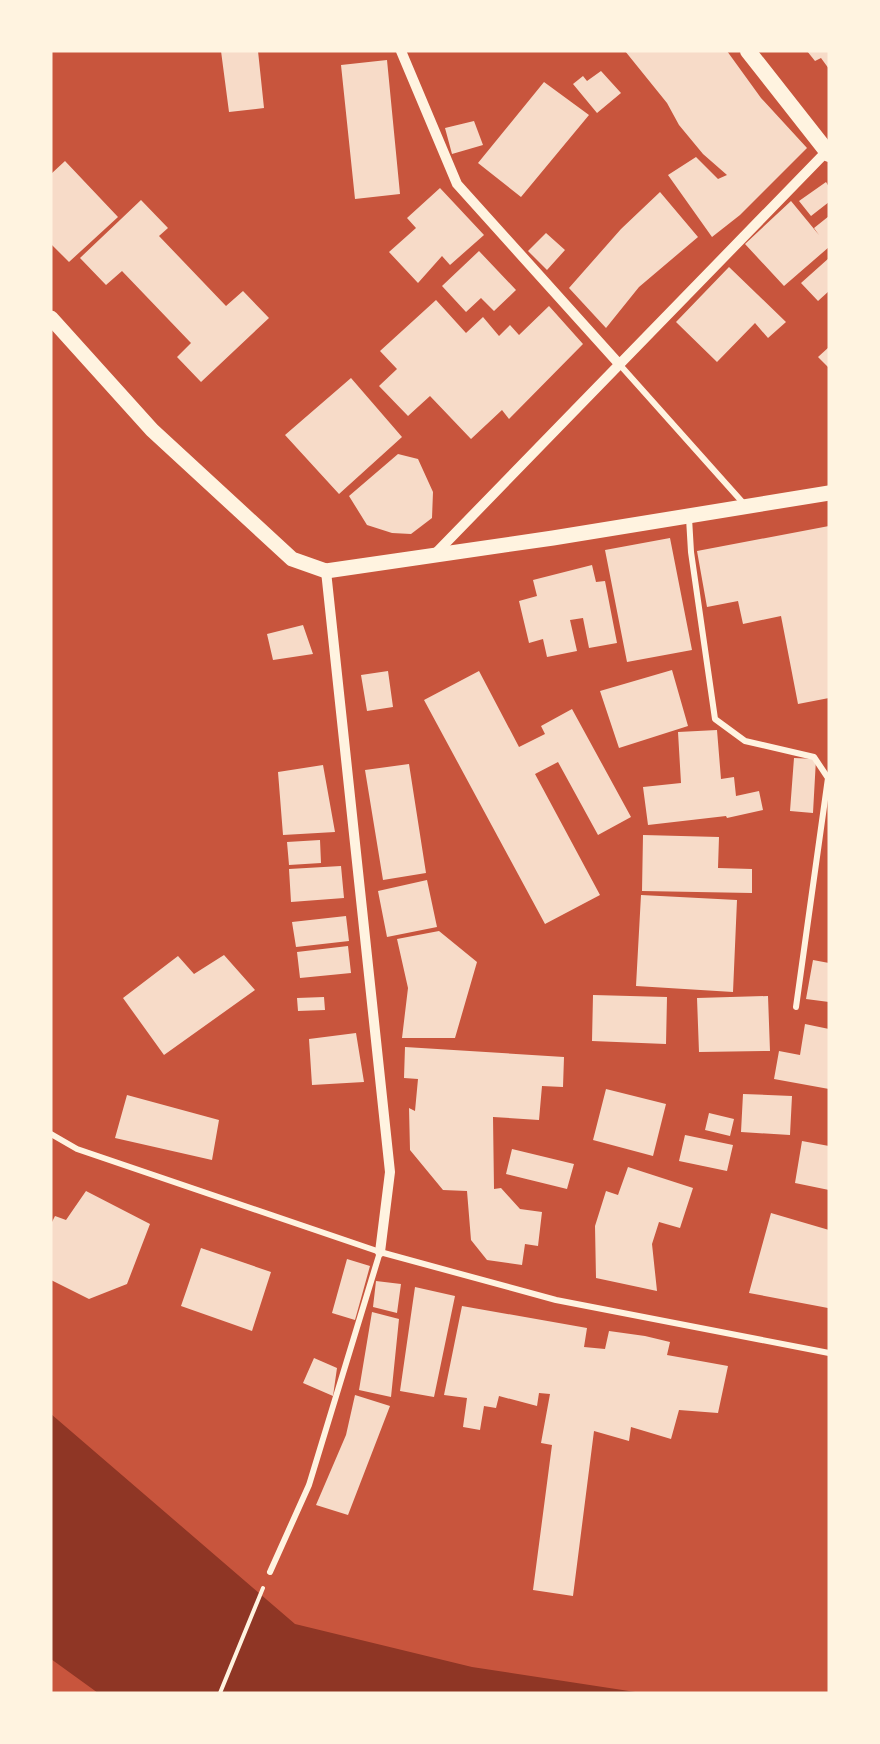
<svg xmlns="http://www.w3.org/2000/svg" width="880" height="1744" font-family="'Golos Text',sans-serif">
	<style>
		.water { fill: #8f3625 }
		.building { fill: #f7dbc8 }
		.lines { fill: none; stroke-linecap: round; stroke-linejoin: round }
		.path { stroke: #fff3e0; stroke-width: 4 }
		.minor { stroke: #fff3e0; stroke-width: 6 }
		.tertiary { stroke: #fff3e0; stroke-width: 10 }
		.primary { stroke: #fff3e0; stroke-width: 15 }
		.trunk { stroke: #fff3e0; stroke-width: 16 }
	</style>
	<rect width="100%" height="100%" fill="#c8553d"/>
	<path class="water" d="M51,1414l244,210 177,43 170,26h-544l-47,-34z"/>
	<path class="building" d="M221,51h37l6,57 -35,4z
		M625,51h102l34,47 46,50 -67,67 -28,22 -44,-62 28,-18 22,22 9,-4 -24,-21 -24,-29 -12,-22z
		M807,51h22v18l-8,-11 -6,3z
		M387,60l13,134 -45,5 -14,-134z
		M601,71l20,22 -24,20 -24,-29 10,-8 4,5z
		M544,82l45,33 -68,82 -43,-34z
		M474,121l9,24 -31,9 -7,-26z
		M65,161l53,56 -49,45 -18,-18v-70z
		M826,182l3,5v15l-18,14 -12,-15z
		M440,188l44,47 -34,30 -8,-9 -24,27 -29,-31 27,-24 -9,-10z
		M660,192l38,45 -59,50 -33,41 -37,-40 52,-59z
		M141,200l27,28 -9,8 67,70 17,-15 26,27 -68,64 -24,-25 14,-14 -69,-72 -16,14 -26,-27z
		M791,201l28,34 -5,-7 15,-12v31l-45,39 -39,-42z
		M546,233l19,17 -18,20 -19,-19z
		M479,251l37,39 -22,21 -13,-13 -15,14 -24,-26z
		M829,258v33l-11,10 -17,-18z
		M729,267l57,55 -18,16 -13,-15 -38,39 -41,-40z
		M436,300l30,33 17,-16 16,19 11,-11 9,10 30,-29 34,38 -74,75 -7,-9 -31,29 -41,-43 -22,20 -29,-30 18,-17 -17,-18z
		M829,347v21l-11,-11z
		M351,378l51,59 -63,57 -54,-59z
		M398,454l20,5 15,33 -1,26 -21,16 -19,-1 -25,-8 -18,-29z
		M829,526v172l-31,6 -17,-88 -38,8 -5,-23 -31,6 -10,-56z
		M670,538l22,112 -65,12 -22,-112z
		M592,565l4,17 9,-1 12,62 -28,5 -6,-30 -13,2 7,31 -30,6 -4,-18 -14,4 -10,-42 18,-5 -4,-16z
		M303,625l10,29 -40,6 -6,-26z
		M672,670l16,56 -69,22 -19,-57z
		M388,671l5,36 -26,4 -6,-36z
		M479,671l40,76 26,-13 -4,-8 31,-17 59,108 -33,18 -40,-73 -23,12 65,121 -55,29 -121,-224z
		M717,730l4,49 13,-2 2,19 23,-5 4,19 -36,8 -1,-2 -78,9 -5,-38 38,-4 -3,-51z
		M794,758l22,1 -3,54 -23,-2z
		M409,764l17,109 -43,7 -18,-110z
		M323,765l12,67 -52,3 -5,-63z
		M643,835l76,2 -1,31 34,1v24l-110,-2z
		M320,840l1,23 -32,2 -2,-23z
		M341,866l3,32 -53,4 -2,-33z
		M427,880l10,47 -50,10 -9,-46z
		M641,895l96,5 -4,92 -97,-6z
		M346,916l3,25 -53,6 -4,-25z
		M439,931l38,31 -22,76h-53l6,-50 -11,-49z
		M348,946l3,27 -51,5 -3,-26z
		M224,955l31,35 -91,65 -41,-57 55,-42 16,18z
		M813,960l16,3v39l-23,-3z
		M593,995l74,2 -1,47 -74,-3z
		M768,996l2,55 -71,1 -2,-54z
		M324,997l1,13 -27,1 -1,-13z
		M805,1024l24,5v60l-55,-10 5,-28 21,4z
		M356,1033l8,49 -52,3 -3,-46z
		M405,1047l159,10 -1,30 -21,-1 -3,34 -46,-3 1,72 7,-1 19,21 22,3 -4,34 -13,-2 -3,21 -35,-5 -16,-20 -4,-49 -24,-1 -33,-40 -1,-42 6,3 3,-32 -14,-1z
		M606,1089l60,15 -13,52 -60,-16z
		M743,1094l49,2 -2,39 -49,-3z
		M127,1095l92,25 -7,40 -97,-22z
		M709,1113l25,6 -4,17 -25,-6z
		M685,1135l48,10 -6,26 -48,-10z
		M802,1141l27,5v44l-34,-7z
		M512,1149l62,15 -7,25 -61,-15z
		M628,1167l65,21 -13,40 -21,-6 -7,22 5,47 -61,-13 -1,-52 11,-35 12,4z
		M86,1191l64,33 -23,60 -38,15 -38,-19v-56l4,-8 11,4z
		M771,1213l58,17 -1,78 -79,-15z
		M201,1248l70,24 -19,59 -71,-25z
		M347,1259l23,7 -15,54 -23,-7z
		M376,1281l25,3 -4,29 -24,-6z
		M415,1287l40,9 -21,101 -34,-6z
		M462,1306l125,22 -3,19 21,2 4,-18 36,5 25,6 -3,13 61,11 -10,47 -39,-3 -8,29 -40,-12 -2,14 -35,-10 -21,165 -40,-6 19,-145 -11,-2 9,-49 -11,-1 -2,13 -38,-10 -3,12 -12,-2 -4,24 -17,-3 4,-29 -23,-3z
		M372,1312l27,7 -8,78 -32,-7z
		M314,1358l23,10 -4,28 -30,-13z
		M355,1395l35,11 -42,109 -32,-10 30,-70z"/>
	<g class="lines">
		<path class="path" d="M220,1693l43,-105"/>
		<path class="minor" d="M620,365l125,140
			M689,518l2,34 24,167 30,22 69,16 14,21 -32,229
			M51,1134l26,15 303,103 176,48 273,53
			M270,1572l39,-87 71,-233"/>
		<path class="tertiary" d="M401,51l56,133 163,181
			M435,554l392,-403
			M326,571l64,601 -10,80"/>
		<path class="primary" d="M51,318l101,112 140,129 34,12 227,-33 276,-45"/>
		<path class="trunk" d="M748,51l81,103"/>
	</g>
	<rect width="880" height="1744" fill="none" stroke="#fff3e0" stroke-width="105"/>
</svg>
